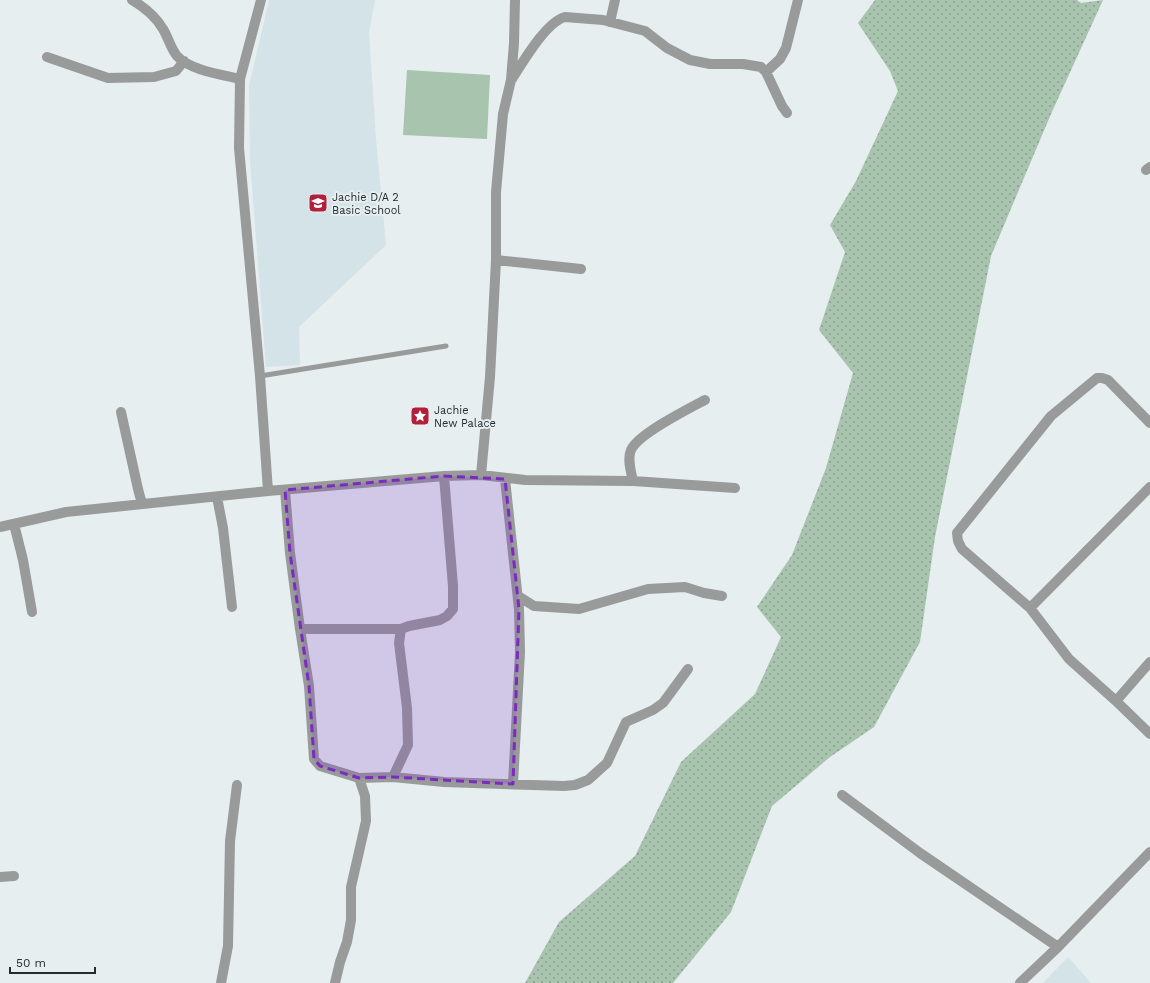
<svg xmlns="http://www.w3.org/2000/svg" width="1150" height="983" font-family="'Work Sans',sans-serif">
	<style>
		.built { fill: #d3e3e7 }
		.grass { fill: url(#grass-dots) }
		.pitch { fill: #a8c3ae }
		.lines { fill: none; stroke-linecap: round; stroke-linejoin: round }
		.lane { stroke: #989b9a; stroke-width: 5 }
		.street { stroke: #989b9a; stroke-width: 10 }
		.marked { fill: #7b2cbf; fill-opacity: 0.2; stroke: #7b2cbf; stroke-width: 3; stroke-dasharray: 8 5; stroke-linejoin: round }
		.labels { text-anchor: middle; dominant-baseline: central; stroke-width: 4; stroke-linejoin: round; paint-order: stroke }
		.poi-label { font-size: 11px; fill: #282b2c; stroke: #e6eef0; text-anchor: start }
	</style>
	<defs>
		<pattern id="grass-dots" width="8" height="8" patternUnits="userSpaceOnUse"><rect width="8" height="8" fill="#a8c3ae"/><path d="M2 2h.1M6 6h.1" fill="none" stroke="#899f8e" stroke-width="1.8" stroke-linecap="round"/></pattern>
	</defs>
	<rect width="100%" height="100%" fill="#e6eef0"/>
	<path class="built" d="M269,0h106l-6,33 7,106 10,106 -87,82 1,38 -34,2 -16,-206 -1,-75z
		M1068,957l23,26h-48z"/>
	<path class="grass" d="M875,0h202l4,3 22,-3 -52,114 -60,142 -56,281 -15,105 -46,85 -44,30 -58,49 -41,106 -58,71h-148l34,-61 76,-66 46,-94 74,-68 26,-57 -24,-30 35,-52 34,-87 27,-95 -34,-43 26,-78 -15,-27 26,-44 42,-90 -8,-20 -32,-48z"/>
	<path class="pitch" d="M407,70l83,5 -3,64 -84,-4z"/>
	<g class="lines">
		<path class="lane" d="M260,376l186,-30"/>
		<path class="street" d="M132,0c12,7 24,17 31,29 5,8 8,20 14,27 12,14 46,19 63,23
			M261,0l-21,79 -1,69 21,228 8,115
			M610,22l5,-22
			M47,57l61,21 46,-1 22,-6 8,-10
			M766,72l14,-13 6,-11 12,-48
			M512,79c11,-17 34,-57 53,-62l38,3 42,11 22,17 23,12 20,4h33l18,3 5,5 16,34 5,7
			M1146,170l4,-3
			M496,260l85,9
			M121,412l17,77 4,15
			M1150,423l-42,-43 -6,-2h-5l-46,38 -94,117 1,8 4,8 68,59 39,51 47,42 34,33
			M481,475l9,-98 6,-117v-68l7,-78 8,-34 3,-37 1,-43
			M505,479l14,130 1,43 -7,132
			M633,481c-2,-9 -6,-22 -2,-31 7,-16 57,-41 74,-50
			M285,490l5,63 10,76 9,57 5,73 6,7 39,12 34,-1 51,5 120,4 11,-1 13,-5 19,-17 19,-41 27,-12 10,-7 25,-34
			M217,497l6,31 9,79
			M14,524l9,36 9,52
			M0,527l66,-15 202,-21 176,-15 37,-1 44,5 108,1 102,7
			M518,596l16,10 45,3 69,-20 37,-2 19,6 18,3
			M1030,608l120,-121
			M300,629h101
			M1116,701l34,-39
			M393,777l15,-32 -1,-37 -8,-65 2,-14 8,-3 31,-6 7,-4 6,-7v-23l-9,-110
			M842,795l78,58 138,94
			M0,877l14,-1
			M221,983l7,-37 2,-105 7,-56
			M335,983l5,-21 7,-20 4,-22v-33l15,-66 -1,-25 -6,-18
			M1020,983l38,-36 92,-95"/>
	</g>
	<path class="marked" d="M444,476l61,3 14,130 -6,175 -120,-7 -34,1 -39,-12 -6,-7 -5,-73 -19,-133 -5,-63z"/>
	<defs>
		<symbol id="school-square" viewBox="-11 -11 22 22"><rect x="-9" y="-9" width="18" height="18" rx="4" fill="#b21f3b" stroke="#e6eef0"/><path d="M0-5L7-2L0 1L-7-2ZM-4 1L0 2.5L4 1V4Q0 6-4 4Z" fill="#fff"/></symbol>
		<symbol id="sight-square" viewBox="-11 -11 22 22"><rect x="-9" y="-9" width="18" height="18" rx="4" fill="#b21f3b" stroke="#e6eef0"/><path d="M0-6L1.8-2.2L6-1.7L2.9 1.2L3.7 5.4L0 3.3L-3.7 5.4L-2.9 1.2L-6-1.7L-1.8-2.2Z" fill="#fff"/></symbol>
	</defs>
	<g fill-rule="evenodd">
		<use href="#school-square" x="307" y="192" width="22" height="22"/>
		<use href="#sight-square" x="409" y="405" width="22" height="22"/>
	</g>
	<g class="labels">
		<g class="poi-label">
			<text x="332" y="197">Jachie D/A 2<tspan x="332" dy="13">Basic School</tspan></text>
			<text x="434" y="410">Jachie<tspan x="434" dy="13">New Palace</tspan></text>
		</g>
	</g>
	<path d="M10 967v6h85v-6" fill="none" stroke="#282b2c" stroke-width="2"/>
	<text x="16" y="967" font-size="12" fill="#282b2c" stroke="#e6eef0" stroke-width="3" paint-order="stroke">50 m</text>
</svg>
